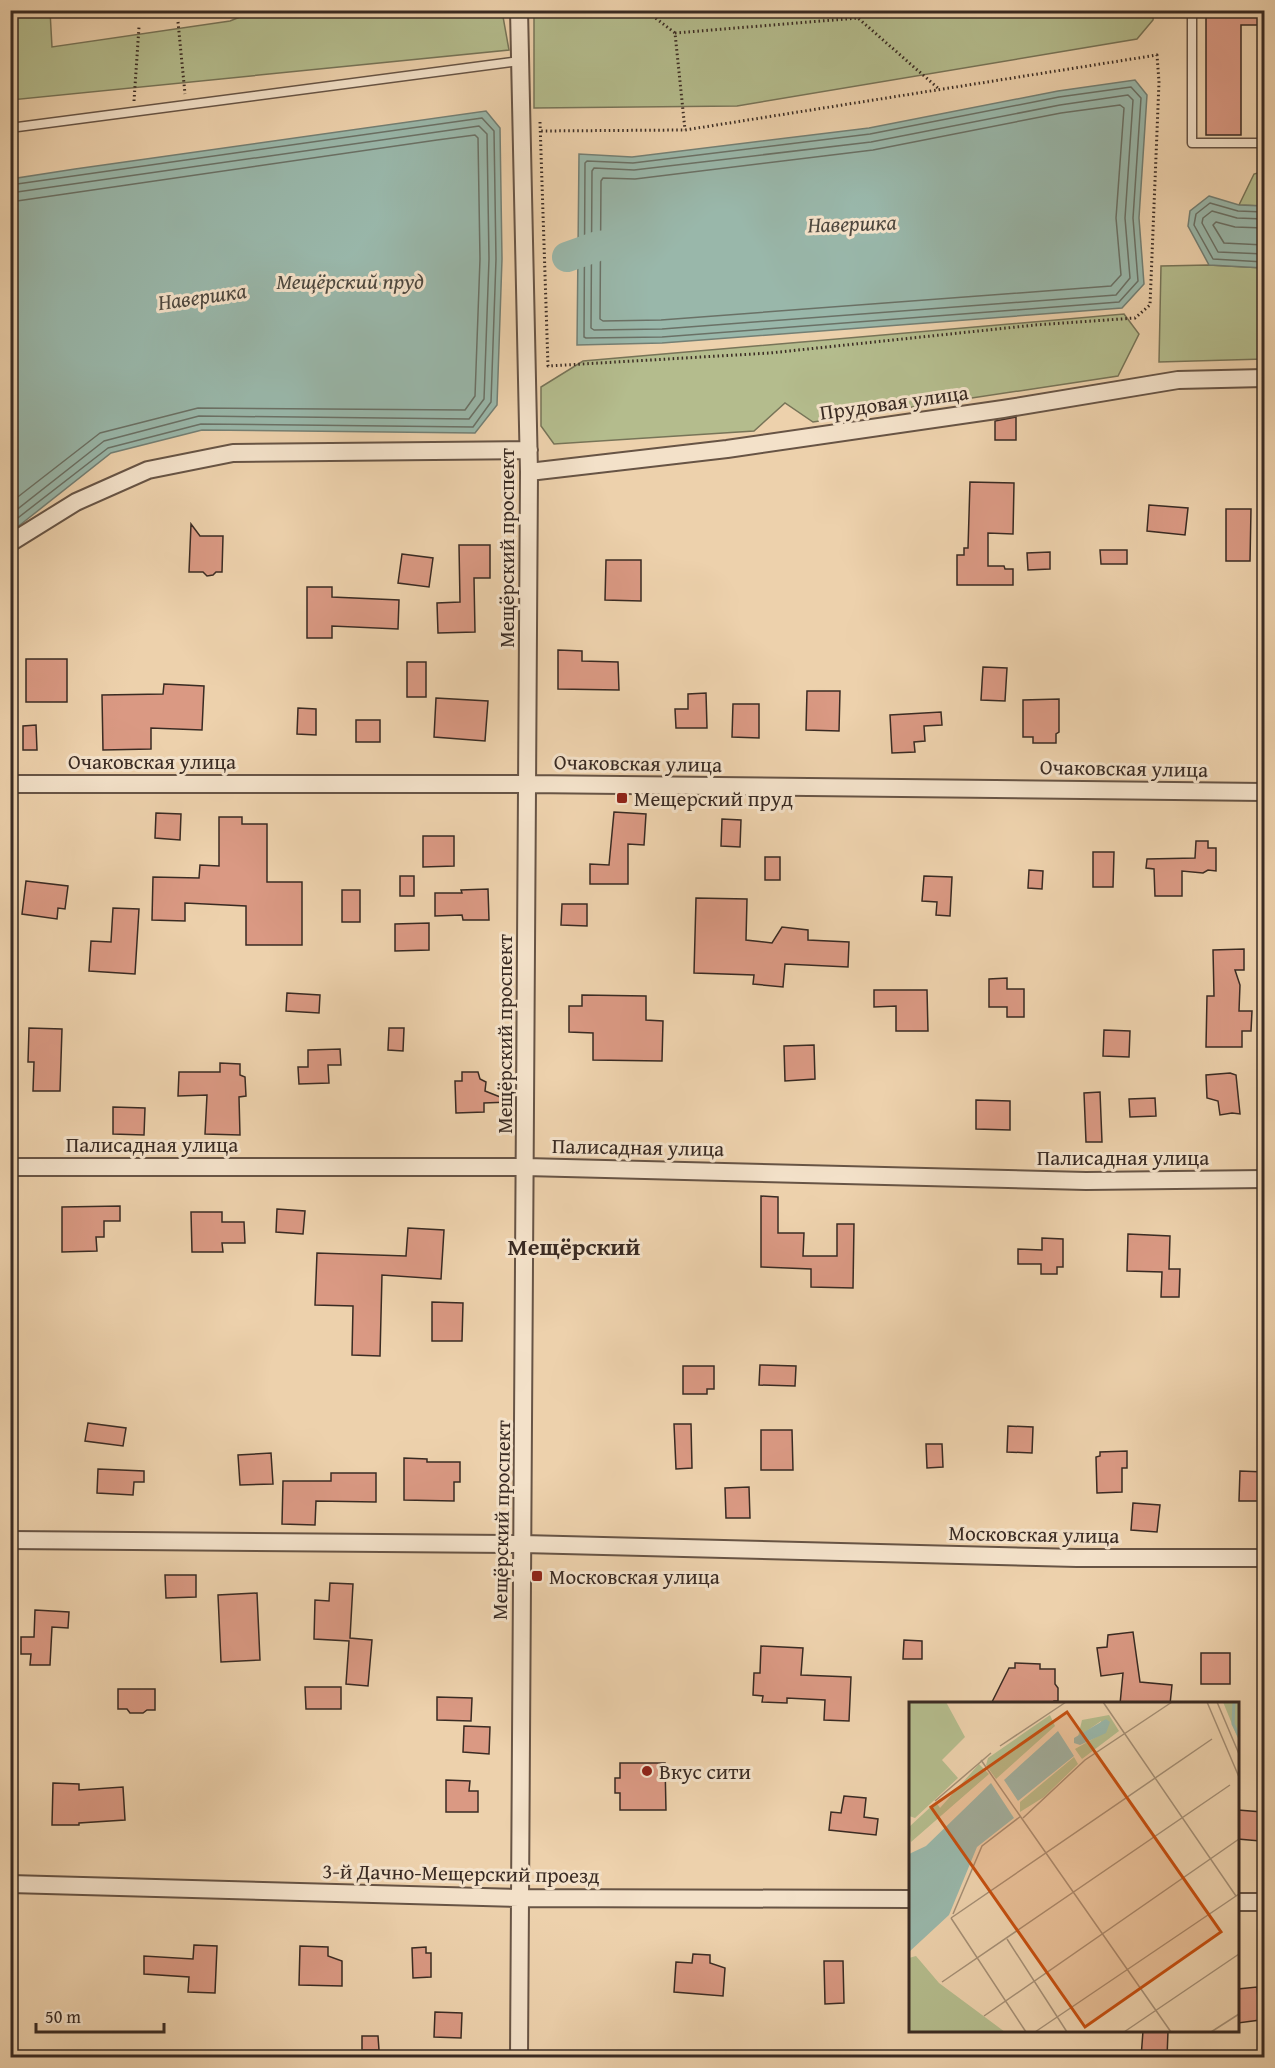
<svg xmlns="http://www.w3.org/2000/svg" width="1275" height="2068" font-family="'Gentium Book Plus',serif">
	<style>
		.green { fill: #b4bc8d; stroke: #777458; stroke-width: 1.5 }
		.water { fill: #99b7aa; stroke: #737f74; stroke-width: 1.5 }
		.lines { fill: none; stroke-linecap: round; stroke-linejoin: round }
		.shore { stroke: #6a7166; stroke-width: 1.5 }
		.river { stroke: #99b7aa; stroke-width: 30 }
		.building { fill: #da9983; stroke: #3a2b23; stroke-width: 1.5 }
		.lane-casing { stroke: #675445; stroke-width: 11 }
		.street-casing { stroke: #675445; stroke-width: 20 }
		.path { stroke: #3a2b23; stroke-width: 3; stroke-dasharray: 1.5 3; stroke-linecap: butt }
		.lane { stroke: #f3e1c9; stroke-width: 8 }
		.street { stroke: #f3e1c9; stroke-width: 16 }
		.poi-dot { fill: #8f2418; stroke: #f3e1c9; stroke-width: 2 }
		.labels { text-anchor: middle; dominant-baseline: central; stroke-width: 6; stroke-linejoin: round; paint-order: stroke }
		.street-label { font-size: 21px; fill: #3a2b23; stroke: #f3e1c9 }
		.poi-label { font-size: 21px; fill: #3a2b23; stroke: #f3e1c9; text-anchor: start }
		.water-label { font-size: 22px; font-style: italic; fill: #4d473e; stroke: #f3e1c9 }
		.quarter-label { font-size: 24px; font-weight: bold; fill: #3a2b23; stroke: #f3e1c9 }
		.inset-river { fill: none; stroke: #99b7aa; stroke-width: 3 }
		.inset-road { fill: none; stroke: #a58f75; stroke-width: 1.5 }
		.view { fill: #c55011; fill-opacity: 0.15; stroke: #c55011; stroke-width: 3 }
		.inset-edge { fill: none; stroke: #3a2b23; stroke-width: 3 }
	</style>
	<rect width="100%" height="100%" fill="#edd1ac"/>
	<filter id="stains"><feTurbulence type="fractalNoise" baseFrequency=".00333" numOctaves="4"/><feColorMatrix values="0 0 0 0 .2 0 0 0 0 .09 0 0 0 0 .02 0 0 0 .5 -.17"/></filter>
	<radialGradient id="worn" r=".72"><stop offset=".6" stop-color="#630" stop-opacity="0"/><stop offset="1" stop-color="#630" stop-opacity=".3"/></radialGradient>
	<path class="green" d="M11,10l39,1 2,36 178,-26 25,-10h247l7,39 -498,50z
		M534,11v-1l620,1 -1,9 -16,19 -400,67 -203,2z
		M1264,171v35l-25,-1 15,-31z
		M1209,265l55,3v91l-105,3 2,-96z
		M1124,314l15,20 -21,42 -305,46 -28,-19 -31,28 -200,13 -13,-18v-39l42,-26z"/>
	<path class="water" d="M1135,80l12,15 -8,123 5,66 -22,24 -460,35 -85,2 2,-191 53,3 237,-29 189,-37z
		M486,111l14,17 2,131 -5,146 -22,28 -273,-3 -91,23 -100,79v-353l64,-10z
		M1209,196l30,9 25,1v62l-55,-3 -21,-39 2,-15z"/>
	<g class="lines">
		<path class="shore" d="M1131,87l10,11 -8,120 5,63 -19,21 -457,35 -76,1 -2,-1 1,-174 2,-2 46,2 237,-29 189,-37z
			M1128,95l5,5 -8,118 5,60 -14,17 -454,34 -68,1 -3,-2 1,-157 2,-3 40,2 237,-28 189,-37z
			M1120,105l4,3 -8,110 5,57 -10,11 -450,34 -58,1 -3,-2 1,-138 2,-3 32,1 238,-29 188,-37z
			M10,185l472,-67 12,13 2,128 -5,143 -18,25 -272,-3 -93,24 -98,76
			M10,193l469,-67 8,8 2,125 -5,140 -15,20 -270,-3 -95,25 -94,74
			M10,202l427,-62 38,-5 3,3 2,121 -5,137 -10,14 -267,-2 -98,25 -90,70
			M1264,212l-26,-1 -28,-8 -14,11 -2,11 19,34 51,3
			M1264,219l-27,-1 -25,-7 -9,7 -1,5 16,29 46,2
			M1264,228l-29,-1 -19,-5 -3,3 11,18 40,2"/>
		<path class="river" d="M567,257l31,-11 19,-2"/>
	</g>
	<path class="building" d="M1206,10h58v15h-23v110h-35z
		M1016,417v23h-21v-19z
		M970,482l44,1 -1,51 -25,-1v33h16l1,3h8v16h-56v-30h7v-7h4z
		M1149,505l39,3 -3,27 -38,-4z
		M1226,509h25l-1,52h-24z
		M191,524l9,12h23l-1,36h-6l-3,3 -6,1 -4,-4h-14z
		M459,545h31v33h-16l1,54 -37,1 -1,-30 23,-1z
		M1100,550h27v14h-26z
		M1050,552v17l-22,1 -1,-17z
		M402,554l31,4 -4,29 -31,-4z
		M606,560h35v41l-36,-1z
		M307,587h25v10l67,3 -1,29 -66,-3v12h-25z
		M558,650l24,1v10l36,1 1,28 -61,-1z
		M26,659h41v43h-41z
		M407,662h19v35h-19z
		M983,667l24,1 -2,33 -24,-1z
		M164,684l40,2 -2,44 -51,-2v21l-48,1 -1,-55 61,-1z
		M807,691h33l-1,40 -33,-1z
		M706,693l1,35h-31l-1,-19h13v-15z
		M436,698l52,3 -3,40 -51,-4z
		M1059,699v33l-3,2v9h-23v-6h-10v-37z
		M733,704h26v34l-27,-1z
		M298,708l18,1v26l-19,-1z
		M941,712l1,13 -18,1 1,15 -11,1 1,10 -23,1 -2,-38z
		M356,720h24v22h-24z
		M36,725l1,25h-14v-24z
		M614,812l32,2 -2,31 -16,-1v40h-38v-20l19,1z
		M156,813l25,1 -1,26 -25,-2z
		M219,817h23v7h25v58h35v63h-56v-39l-61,-3v18l-33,-1 1,-43 46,1 1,-13 19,1z
		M722,819l19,1 -1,27 -19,-1z
		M423,836h31v30l-31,1z
		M1196,841h12v7h8v23l-8,-1 -5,3 -21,-2v25h-27l-1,-27 -8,-1 1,-9 48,-1z
		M1093,852h21l-1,35h-20z
		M765,857h15v23h-15z
		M1029,870l14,1 -1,18 -14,-1z
		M400,876h14v20h-14z
		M924,876l28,1 -2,39 -14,-1 1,-13 -15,-1z
		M26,881l42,5 -3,23 -7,-1 -1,11 -35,-5z
		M488,889l1,31h-26l-1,-5 -27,1v-23h27l-1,-3z
		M342,890h18v32h-18z
		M696,898l51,1 -1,41 26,3 10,-16 26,3v10l41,2 -1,25 -63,-3 -2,23 -30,-3 1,-9 -60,-2z
		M562,904h25v22l-26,-1z
		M113,908l26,1 -4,65 -46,-3 2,-30 20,1z
		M429,923v27l-34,1v-27z
		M1244,949v21h-9l5,15 -1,26h13l-1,20h-9v16h-36l1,-51h7l-1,-46z
		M1007,978v11h17v28h-17v-10h-18v-28z
		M874,990h53l1,41h-32v-25l-22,1z
		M287,993l33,2 -1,18 -33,-2z
		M582,995l64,1v24l17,1 -1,40 -69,-1v-27l-24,-1v-26h13z
		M29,1028l33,1 -2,62h-27l1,-29h-6z
		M389,1028h15l-1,23 -15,-1z
		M1104,1030l26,1 -1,26 -26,-1z
		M814,1045l1,34 -30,2 -1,-35z
		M340,1049l1,16h-13l1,18 -30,1 -1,-17h10v-17z
		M220,1063l20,1v11l5,2 1,19 -7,1 1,38 -35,-1 2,-39 -29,1 1,-24h41z
		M462,1072h16l2,7 6,3 -1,9 28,11 -29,1v9l-28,1 -1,-32h7z
		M1230,1073l6,2 4,39 -8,-1 -12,2 -2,-14 -11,-3 -1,-23z
		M1100,1092l2,50h-16l-2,-49z
		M1155,1098l1,18 -26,1 -1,-18z
		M976,1100l34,1v29l-34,-1z
		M113,1107l32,1 -1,27 -31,-1z
		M761,1196l17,1v36h26l-1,23h34v-32h17l-1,64 -42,-1v-18l-50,-2z
		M120,1206v15h-16v16h-8l1,14 -35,1v-45z
		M277,1209l28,2 -2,23 -27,-2z
		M191,1212h31v10h22l1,21h-23l1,9h-31z
		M408,1228l36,2 -3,49 -59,-4 -2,81 -28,-1 1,-49 -38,-1 2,-52 89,3z
		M1128,1234l42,2 -1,33h11l-1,28h-18l1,-25 -35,-1z
		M1042,1238l21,1v28h-6v7h-16v-10h-23v-15l24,1z
		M432,1302l31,1 -1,38h-30z
		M760,1365l36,1 -1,20 -36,-1z
		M683,1366h31v23h-7v5h-24z
		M88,1423l38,5 -3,18 -38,-5z
		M674,1424h17l1,44 -16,1z
		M1008,1426l25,1 -1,26 -25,-1z
		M761,1430h31l1,40h-32z
		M926,1444h16l1,23 -16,1z
		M1127,1451v17h-5v24l-25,1 -1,-36 4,-1v-4z
		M271,1453l2,31 -33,1 -2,-30z
		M404,1458l23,1v3h33v20h-6v19l-50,-1z
		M98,1469l46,2v11h-10l-1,13 -36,-2z
		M1240,1471l24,1v29h-25z
		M331,1473h45v29l-60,-1 -1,24 -33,-1 1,-43h48z
		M749,1487l1,31h-24l-1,-30z
		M1133,1503l27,2 -3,27 -26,-2z
		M165,1575h31v22l-30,1z
		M330,1583l23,1 -3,54 22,2 -4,46 -22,-2 3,-43 -35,-2 1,-39 14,1z
		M257,1593l3,67 -39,2 -3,-67z
		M35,1610l34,2 -1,16 -16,-1 -2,38h-20l1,-11h-10v-17h13z
		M1133,1632l7,50 32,3 -2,19h-50l3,-31 -22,3 -4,-28 10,-1 1,-12z
		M904,1640l18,1v18h-19z
		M761,1646l42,2 -2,27 50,2 -2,44 -25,-1 1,-20 -38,-2v5l-25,-1 1,-6 -10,-1 1,-22h6z
		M1201,1653h29v31h-29z
		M1015,1663l25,1v5h15v15l3,4v13h-4v3h-63l18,-36h6z
		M305,1687h36v22h-35z
		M118,1689h37v21h-8l-4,3h-13l-3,-4h-9z
		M437,1697l35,1 -1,23 -34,-1z
		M464,1726l26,1 -1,27 -26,-2z
		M620,1763h45l1,47h-46v-17h-5v-15h5z
		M446,1780l24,1 -1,10h9v21h-32z
		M53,1783l26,1v6l44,-3 2,33 -46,3v2h-27z
		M844,1796l22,2 -2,19 14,2 -2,16 -47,-5 2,-18 10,1z
		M1238,1810l24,2 -2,29 -22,-2z
		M194,1945l23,1 -2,47 -27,-1 1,-15 -45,-3v-18l49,3z
		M300,1946l28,1v9l14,5v25l-43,-1z
		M426,1947v6h5v24l-18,1 -1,-30z
		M693,1954l17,1v8l15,5 -2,28 -49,-4 2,-30 16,1z
		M824,1961h19l1,42 -19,1z
		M1257,1987l3,33 -22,3v-34z
		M435,2012l27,1 -1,25 -27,-1z
		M1143,2031h25l-1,27h-26z
		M362,2036h16l1,14h-17z"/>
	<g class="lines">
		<defs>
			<path id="lane" d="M1192,10v133h72
				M10,128l510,-67"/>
			<path id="street" d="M519,10l10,462 -10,1586
				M529,472l198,-23 276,-40 175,-29 86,-2
				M10,543l66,-41 72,-32 85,-17 296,-3
				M10,784h517l737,8
				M10,1167h516l560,14 178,-2
				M10,1540l513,4 554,14h187
				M10,1884l509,14 391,1
				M1238,1902h26"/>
		</defs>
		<use href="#lane" class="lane-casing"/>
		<use href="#street" class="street-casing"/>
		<path class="path" d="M645,10l30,23 10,97
			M178,22l7,72
			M675,33l183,-15 81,71
			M134,101l5,-74
			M540,122l8,244 222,-13 265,-28 100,-7 15,-13 9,-223 -2,-27 -472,75 -145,1"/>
		<use href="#lane" class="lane"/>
		<use href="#street" class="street"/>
	</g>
	<g class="poi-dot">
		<rect x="616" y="792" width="12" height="12" rx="3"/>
		<rect x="531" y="1570" width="12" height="12" rx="3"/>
		<circle cx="647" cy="1771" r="6"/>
	</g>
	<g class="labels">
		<g class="street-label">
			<text transform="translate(894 402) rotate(-8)">Прудовая улица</text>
			<text transform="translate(506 548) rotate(-90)">Мещёрский проспект</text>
			<text x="152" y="761">Очаковская улица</text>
			<text transform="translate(638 763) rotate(1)">Очаковская улица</text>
			<text transform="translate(1124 768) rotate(1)">Очаковская улица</text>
			<text transform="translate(504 1034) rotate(-90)">Мещёрский проспект</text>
			<text x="152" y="1144">Палисадная улица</text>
			<text transform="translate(638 1147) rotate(1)">Палисадная улица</text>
			<text x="1123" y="1157">Палисадная улица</text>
			<text transform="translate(501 1520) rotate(-89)">Мещёрский проспект</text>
			<text transform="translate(1034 1534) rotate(1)">Московская улица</text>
			<text transform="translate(461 1873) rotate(1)">3-й Дачно-Мещерский проезд</text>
		</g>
		<g class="poi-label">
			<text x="634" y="798">Мещерский пруд</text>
			<text x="549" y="1576">Московская улица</text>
			<text x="659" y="1771">Вкус сити</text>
		</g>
		<g class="water-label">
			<text transform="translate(852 223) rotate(-2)">Навершка</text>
			<text x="350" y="281">Мещёрский пруд</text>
			<text transform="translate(202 296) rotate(-8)">Навершка</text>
		</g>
		<g class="quarter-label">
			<text x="574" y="1246">Мещёрский</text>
		</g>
	</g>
	<g transform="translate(909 1702)">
		<rect width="330" height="330" fill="#edd1ac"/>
		<path d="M0,0h37l19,35 -23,23 16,18 -43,40 -6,-2zM314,0h16v39zM141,13l5,11 -59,53 -10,-14 2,-7zM200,13l10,16 -37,28 -7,-10 23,-13 3,-15 -23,16 4,-17zM165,55l4,7 -34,33 -24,15v-10zM70,62l10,10 -78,68 -2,-15 27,-25 4,6zM7,254l23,27 66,49h-96v-74z" fill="#b4bc8d"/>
		<path d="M197,17l4,3 -4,11 -26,12 -6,-2v-5zM149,29l16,25 -56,45 -14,-21zM82,81l23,35 -37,29 -28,68 -40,37v-98l17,-8z" fill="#99b7aa"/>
		<path class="inset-river" d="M325,0l-1,22 6,12"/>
		<path class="inset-road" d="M194,0l133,194M298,0l32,75M308,0l22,52M91,44l66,-44M72,58l190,272M26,99l56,-48M114,116l62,-58 87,-58M44,212l29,-68 39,-30M42,216l261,-179M42,216l75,114M98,237l60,93M33,280l288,-197M75,314l255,-177M126,330l204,-138M215,330l115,-78M302,330l28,-18"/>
		<path class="view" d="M158,10l154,220 -136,95 -154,-220z"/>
		<rect width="330" height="330" class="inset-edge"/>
	</g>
	<rect width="1275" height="2068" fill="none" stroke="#edd1ac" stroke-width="36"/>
	<rect x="12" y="12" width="1251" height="2044" fill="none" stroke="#3a2b23" stroke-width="3"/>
	<rect x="18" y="18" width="1239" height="2032" fill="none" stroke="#3a2b23" stroke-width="1.5"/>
	<path d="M36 2023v9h128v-9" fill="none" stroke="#3a2b23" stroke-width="3"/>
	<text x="45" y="2023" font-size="18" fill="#3a2b23" stroke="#f3e1c9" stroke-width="4.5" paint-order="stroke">50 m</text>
	<rect width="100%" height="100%" filter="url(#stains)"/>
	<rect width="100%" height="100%" fill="url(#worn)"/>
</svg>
